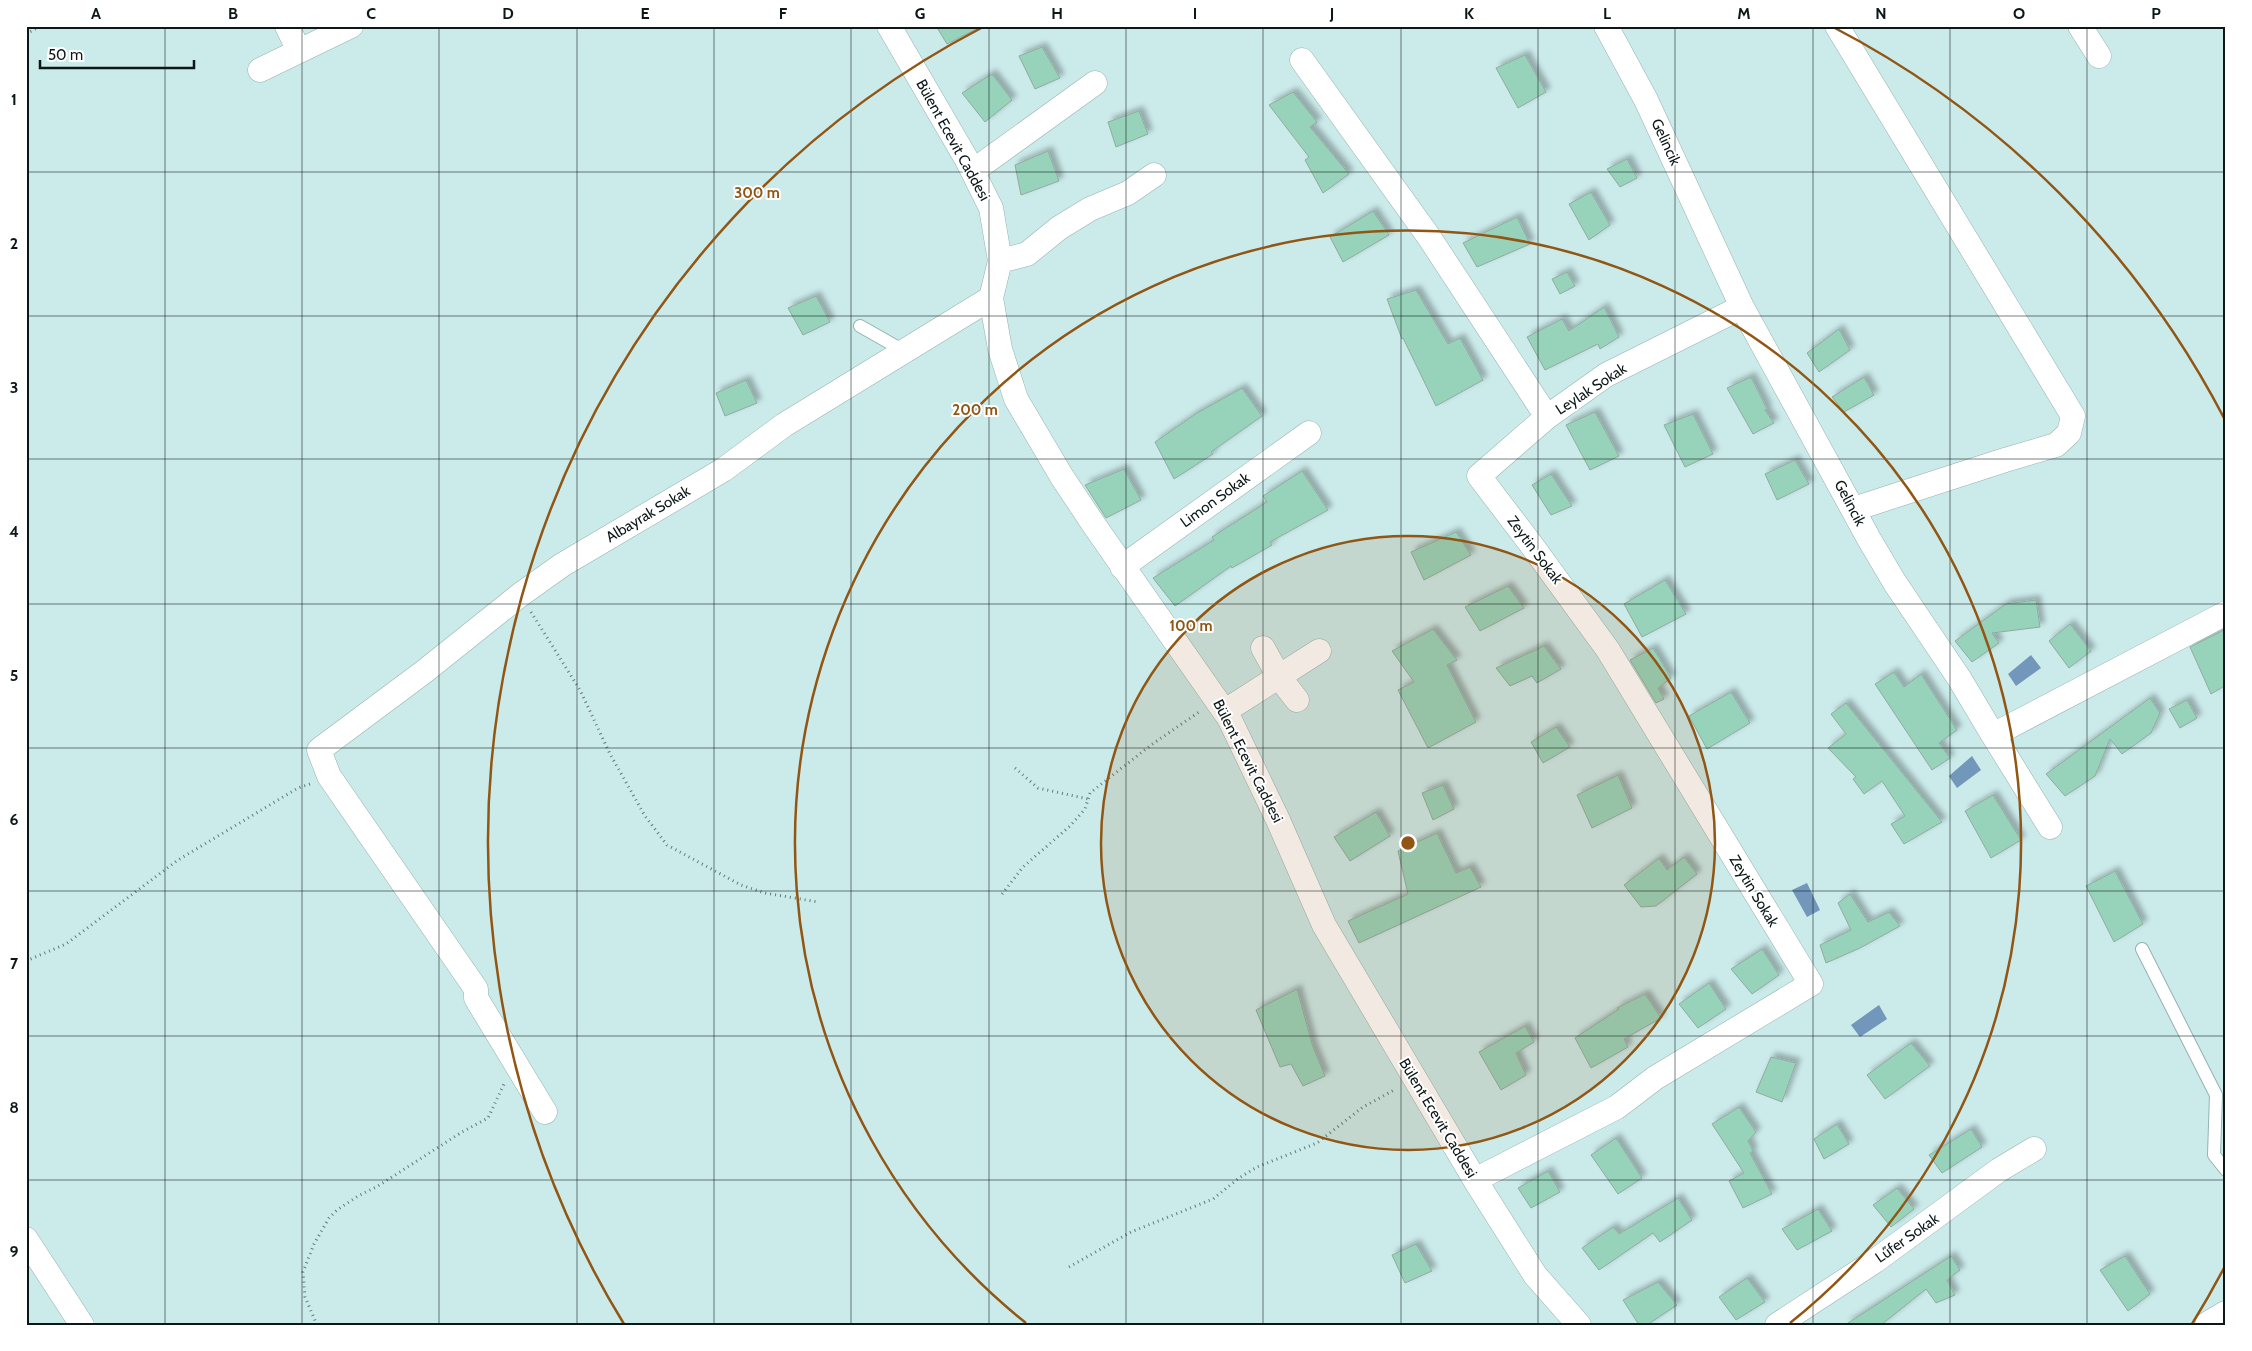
<svg xmlns="http://www.w3.org/2000/svg" width="2252" height="1351" font-family="Cabin,sans-serif">
	<style>
		.water { fill: #7297bb }
		.building { fill: #97d2bb; stroke: #91aba0; filter: url(#shadow) }
		.lines { fill: none; stroke-linecap: round; stroke-linejoin: round }
		.service-casing { stroke: #95b2b2; stroke-width: 14 }
		.minor-casing { stroke: #95b2b2; stroke-width: 25 }
		.primary-casing { stroke: #95b2b2; stroke-width: 29 }
		.path { stroke: #667b7b; stroke-width: 3; stroke-dasharray: 1 4; stroke-linecap: butt }
		.service { stroke: #fff; stroke-width: 12 }
		.minor { stroke: #fff; stroke-width: 24 }
		.primary { stroke: #fff; stroke-width: 28 }
		.grid { fill: none; stroke: #0c1717; stroke-width: 1; stroke-opacity: 0.55 }
		.ring { fill: none; stroke: #915614; stroke-width: 2.5 }
		.labels { text-anchor: middle; dominant-baseline: central; stroke-width: 4; stroke-linejoin: round; paint-order: stroke }
		.street-label { font-size: 15px; fill: #0c1717; stroke: #fff }
		.centre { fill: #915614; stroke: #fff; stroke-width: 2.5 }
		.ring-label { font-size: 15px; text-anchor: middle; font-weight: bold; fill: #915614; stroke: #fff; stroke-width: 4; stroke-linejoin: round; paint-order: stroke }
		.neatline { fill: none; stroke: #0c1717; stroke-width: 2 }
		.grid-label { font-size: 16px; text-anchor: middle; font-weight: bold; fill: #0c1717 }
	</style>
	<defs>
		<filter id="shadow"><feDropShadow dx="4.5" dy="-4.5" stdDeviation="2.5" flood-color="#0004"/></filter>
	</defs>
	<rect width="100%" height="100%" fill="#cbeaea"/>
	<path class="water" d="M2031,655l10,13 -25,18 -8,-12z
		M1972,756l9,14 -24,18 -8,-12z
		M1807,883l13,27 -13,7 -15,-27z
		M1879,1005l8,14 -27,18 -9,-12z"/>
	<path class="building" d="M936,26h46l-35,18z
		M1042,47l18,31 -25,11 -16,-33z
		M1525,55l21,37 -28,16 -22,-40z
		M992,74l20,26 -27,22 -23,-29z
		M1293,92l24,30 -7,5 39,47 -26,19 -18,-33 4,-3 -40,-52z
		M1139,111l9,23 -32,13 -8,-25z
		M1048,151l11,30 -38,14 -6,-30z
		M1627,159l10,19 -17,9 -13,-18z
		M1591,192l19,33 -21,15 -20,-36z
		M1373,211l16,24 -46,27 -13,-25z
		M1517,217l13,27 -53,23 -14,-24z
		M1567,272l8,14 -15,8 -8,-15z
		M1416,290l32,54 12,-6 23,42 -47,26 -33,-68 -1,1 -15,-40z
		M816,296l14,26 -27,13 -15,-27z
		M1604,307l15,30 -19,12 -2,-5 -53,26 -18,-33 35,-18 7,12z
		M1839,329l11,21 -31,22 -12,-19z
		M1751,377l16,32 -2,1 9,13 -21,11 -26,-46z
		M1864,377l10,18 -30,17 -12,-15z
		M746,380l11,23 -32,13 -9,-23z
		M1242,388l20,28 -51,36 2,2 -39,25 -19,-37 42,-29z
		M1595,412l24,44 -29,14 -24,-45z
		M1693,414l20,40 -28,13 -21,-42z
		M1795,460l14,24 -32,16 -12,-26z
		M1124,469l17,31 -35,18 -21,-33z
		M1302,471l26,39 -58,32 2,3 -40,23 -1,-2 -56,40 -22,-28 61,-38 -2,-3 55,-35 -4,-6z
		M1551,474l21,32 -21,9 -19,-30z
		M1456,532l15,23 -47,25 -13,-28z
		M1665,580l21,34 -44,23 -18,-33z
		M1508,586l16,22 -44,23 -15,-24z
		M2036,600l4,27 -48,6 7,10 -27,19 -17,-21 51,-37z
		M2070,624l21,27 -22,17 -20,-27z
		M1433,629l24,31 -10,5 29,57 -48,26 -30,-58 16,-8 -22,-31z
		M2226,629v56l-15,9 -21,-47z
		M1544,646l17,23 -24,14 -5,-7 -22,10 -14,-18z
		M1653,648l18,30 -13,10 6,11 -8,4 -26,-43z
		M1894,672l10,15 17,-13 36,56 -18,13 11,15 -18,12 -57,-86z
		M1731,692l19,31 -43,26 -18,-33z
		M2150,698l10,15 -9,20 -29,21 -12,-15 -15,37 -30,20 -19,-22z
		M2187,700l10,18 -17,10 -11,-19z
		M1846,703l96,119 -38,22 -13,-20 14,-8 -23,-35 -18,13 -11,-15 3,-2 -28,-29 18,-14 -15,-20z
		M1556,727l14,20 -27,16 -12,-21z
		M1618,775l14,33 -40,20 -15,-33z
		M1443,785l11,24 -21,11 -11,-27z
		M1993,795l28,45 -30,18 -26,-47z
		M1376,812l14,24 -40,25 -16,-24z
		M1437,833l19,40 14,-6 11,20 -122,56 -11,-22 60,-27 -10,-43z
		M1684,857l13,17 -41,32 -15,1 -17,-22 35,-27 8,12z
		M2115,871l28,53 -29,18 -28,-56z
		M1850,894l18,28 21,-10 11,14 -40,22 -34,15 -6,-18 31,-15 -13,-27z
		M1762,949l17,26 -27,19 -21,-25z
		M1709,983l17,26 -28,19 -19,-24z
		M1297,989l16,58 12,29 -22,10 -12,-22 -11,3 -24,-57z
		M1645,994l16,24 -37,21 4,8 -37,21 -16,-30 44,-29 -2,-1z
		M1525,1026l9,16 -18,11 10,22 -25,15 -22,-38z
		M1911,1043l19,23 -45,33 -18,-24z
		M1771,1057l25,6 -14,39 -26,-10z
		M1739,1107l17,25 -8,9 5,10 -3,2 22,41 -29,14 -14,-27 15,-8 -32,-49z
		M1837,1124l12,20 -25,15 -10,-20z
		M1971,1129l11,18 -40,26 -13,-18z
		M1616,1138l26,40 -24,16 -27,-39z
		M1548,1171l12,21 -29,16 -13,-20z
		M1897,1188l17,21 -23,18 -18,-22z
		M1678,1198l14,22 -32,22 -7,-9 -54,37 -17,-22 31,-21 6,7z
		M1818,1209l14,22 -35,19 -15,-21z
		M1416,1244l16,27 -27,12 -13,-28z
		M1951,1256l9,14 -13,10 8,15 -19,8 -10,-14 -45,36h-36z
		M2125,1256l25,38 -22,17 -28,-41z
		M1747,1278l18,24 -29,18 -17,-23z
		M1658,1282l19,23 -30,20h-8l-16,-25z"/>
	<g class="lines">
		<defs>
			<path id="service" d="M860,326l44,25
				M2142,949l74,146 -2,60 12,15"/>
			<path id="minor" d="M287,26l12,25
				M889,26l78,134 24,48 9,53 -9,37 9,51 16,50 46,78 32,48 135,193 49,102 46,105 151,255 60,95 44,50
				M1606,26l40,74 96,207 127,232 26,44 64,95 34,57 233,-122
				M1837,26l236,390 -4,17 -13,12 -51,15 -151,49
				M2080,26l19,30
				M1302,60l127,177 118,180
				M260,70l91,-44
				M973,171l122,-88
				M1000,261l27,-7 32,-26 31,-19 38,-16 26,-18
				M1122,567l187,-134
				M1263,648l16,29 18,23
				M1225,711l94,-60
				M1993,735l57,92
				M545,1112l-69,-114v-9l-147,-213 -10,-26 106,-79 95,-76 42,-30 161,-95 61,-45 207,-127
				M1475,1180l142,-73 38,-29 156,-94 -203,-334 -75,-103 -54,-71 68,-59 59,-42 136,-68
				M26,1239l56,86
				M1777,1325l98,-64 124,-91 35,-21"/>
			<path id="primary" d="M2209,1325l17,-10"/>
		</defs>
		<use href="#service" class="service-casing"/>
		<use href="#minor" class="minor-casing"/>
		<use href="#primary" class="primary-casing"/>
		<path class="path" d="M26,34l15,-8
			M2226,428v23
			M531,612l49,78 30,64 35,62 22,29 74,40 24,8 53,9
			M1015,768l23,20 50,11
			M1002,894l21,-27 47,-41 15,-17 5,-16 61,-48 48,-33
			M26,961l40,-17 112,-84 120,-72 12,-4
			M1069,1267l62,-35 82,-33 26,-21 18,-11 60,-24 46,-36 33,-18
			M317,1325l-12,-28 -2,-25 11,-28 15,-26 8,-8 21,-14 20,-10 84,-54 26,-14 16,-34"/>
		<use href="#service" class="service"/>
		<use href="#minor" class="minor"/>
		<use href="#primary" class="primary"/>
	</g>
	<path class="grid" d="M165,26v1299M302,26v1299M439,26v1299M577,26v1299M714,26v1299M851,26v1299M989,26v1299M1126,26v1299M1263,26v1299M1401,26v1299M1538,26v1299M1675,26v1299M1813,26v1299M1950,26v1299M2087,26v1299M26,172h2200M26,316h2200M26,459h2200M26,604h2200M26,748h2200M26,891h2200M26,1036h2200M26,1180h2200"/>
	<circle cx="1408" cy="843" r="307" fill="#915614" fill-opacity=".12"/>
	<g class="ring">
		<circle cx="1408" cy="843" r="307"/>
		<path d="M1026 1323A613 613 0 1 1 1790 1323"/>
		<path d="M2224 1268A920 920 0 0 1 2192 1324M624 1324A920 920 0 0 1 983 27M1833 27A920 920 0 0 1 2224 418"/>
	</g>
	<g class="labels">
		<g class="street-label">
			<text transform="translate(953 140) rotate(61)">Bülent Ecevit Caddesi</text>
			<text transform="translate(1666 142) rotate(65)">Gelincik</text>
			<text transform="translate(1591 389) rotate(-33)">Leylak Sokak</text>
			<text transform="translate(1215 500) rotate(-36)">Limon Sokak</text>
			<text transform="translate(1850 503) rotate(62)">Gelincik</text>
			<text transform="translate(648 514) rotate(-31)">Albayrak Sokak</text>
			<text transform="translate(1535 550) rotate(53)">Zeytin Sokak</text>
			<text transform="translate(1248 761) rotate(63)">Bülent Ecevit Caddesi</text>
			<text transform="translate(1754 891) rotate(59)">Zeytin Sokak</text>
			<text transform="translate(1438 1118) rotate(59)">Bülent Ecevit Caddesi</text>
			<text transform="translate(1907 1238) rotate(-35)">Lűfer Sokak</text>
		</g>
	</g>
	<circle cx="1408" cy="843" r="8" class="centre"/>
	<g class="ring-label">
		<text x="757" y="198">300 m</text>
		<text x="975" y="415">200 m</text>
		<text x="1191" y="631">100 m</text>
	</g>
	<rect width="2252" height="1351" fill="none" stroke="#ffffff" stroke-width="55"/>
	<path d="M40 60v8h154v-8" fill="none" stroke="#0c1717" stroke-width="2.5"/>
	<text x="48" y="60" font-size="15" fill="#0c1717" stroke="#ffffff" stroke-width="4" paint-order="stroke">50 m</text>
	<rect x="28" y="28" width="2196" height="1296" class="neatline"/>
	<g class="grid-label">
		<text x="96" y="19">A</text>
		<text x="233" y="19">B</text>
		<text x="371" y="19">C</text>
		<text x="508" y="19">D</text>
		<text x="645" y="19">E</text>
		<text x="783" y="19">F</text>
		<text x="920" y="19">G</text>
		<text x="1057" y="19">H</text>
		<text x="1195" y="19">I</text>
		<text x="1332" y="19">J</text>
		<text x="1469" y="19">K</text>
		<text x="1607" y="19">L</text>
		<text x="1744" y="19">M</text>
		<text x="1881" y="19">N</text>
		<text x="2019" y="19">O</text>
		<text x="2156" y="19">P</text>
		<text x="14" y="105">1</text>
		<text x="14" y="249">2</text>
		<text x="14" y="393">3</text>
		<text x="14" y="537">4</text>
		<text x="14" y="681">5</text>
		<text x="14" y="825">6</text>
		<text x="14" y="969">7</text>
		<text x="14" y="1113">8</text>
		<text x="14" y="1257">9</text>
	</g>
</svg>
